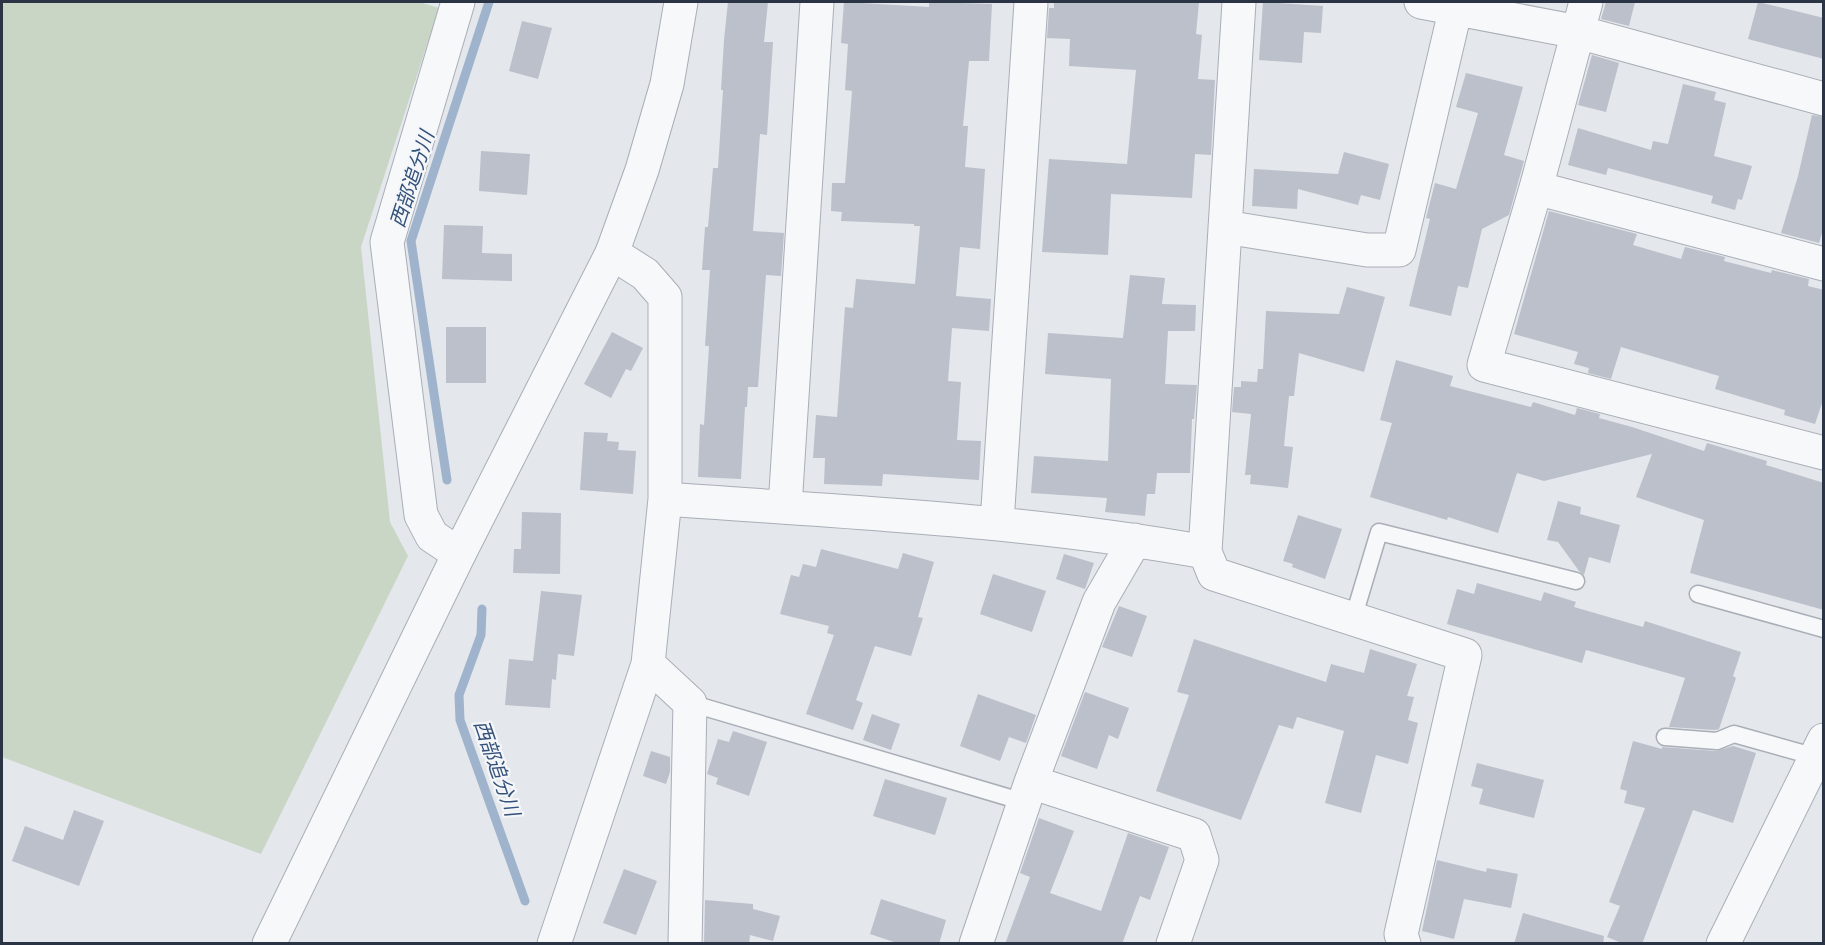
<svg xmlns="http://www.w3.org/2000/svg" width="1825" height="945" font-family="'Fira Sans Condensed','Noto Sans JP',sans-serif">
	<style>
		.green { fill: #c9d6c5 }
		.lines { fill: none; stroke-linecap: round; stroke-linejoin: round }
		.stream { stroke: #9fb4cc; stroke-width: 9 }
		.building { fill: #bbc0ca }
		.service-casing { stroke: #a9aeb7; stroke-width: 19 }
		.minor-casing { stroke: #a9aeb7; stroke-width: 35 }
		.tertiary-casing { stroke: #a9aeb7; stroke-width: 35 }
		.service { stroke: #f7f8fa; stroke-width: 16 }
		.minor { stroke: #f7f8fa; stroke-width: 33 }
		.tertiary { stroke: #f7f8fa; stroke-width: 33 }
		.labels { text-anchor: middle; dominant-baseline: central; stroke-width: 4.5; stroke-linejoin: round; paint-order: stroke }
		.water-label { font-size: 20px; font-style: italic; fill: #34527a; stroke: #f4f6f9 }
	</style>
	<rect width="100%" height="100%" fill="#e4e7ec"/>
	<path class="green" d="M2,2h417l20,6 -78,239 29,275 18,34 -147,298 -259,-97z"/>
	<g class="lines">
		<path class="stream" d="M447,480l-36,-239 78,-239
			M482,609l-1,26 -22,60 1,25 65,181"/>
	</g>
	<path class="building" d="M728,2h40l-4,40h9l-6,93 -7,-1 -7,97 31,2 -3,43 -15,-1 -8,112h-10l-1,20h-2l-4,72 -43,-2 2,-53 4,1 5,-79h-4l5,-76h-8l3,-43h3l5,-59h5l5,-78h-2l3,-50z
		M844,2l85,5v-5l63,2 -3,57h-20l-6,65h5l-3,41 20,2 -5,80 -20,-2 -4,49 35,3 -2,32 -37,-3 -4,53 13,1 -4,58 24,1 -2,39 -96,-6 -1,12 -58,-2 1,-26h-12l3,-43 21,2 8,-110 8,1 3,-29 59,5 5,-58h-6v-2l-73,-3 1,-9 -11,-1 1,-28h13l7,-92 -7,-1 3,-46 -7,-1z
		M1054,2h145l-3,32 6,1 -4,44 17,1 -4,75 -16,-1 -3,44 -81,-4 -3,61 -66,-3 7,-93 78,5 9,-94 -67,-4 1,-27 -23,-1 2,-30h5z
		M1263,2l60,4 -2,27 -17,-1 -2,31 -43,-3z
		M1606,2h29l-6,24 -28,-7z
		M1758,2l66,16v41l-76,-20z
		M522,21l30,7 -14,51 -29,-8z
		M1592,55l27,8 -13,49 -28,-7z
		M1466,73l57,14 -19,68 20,6 -15,54 -27,14 -14,59 -10,-2 -7,30 -42,-10 21,-87 -4,-1 9,-35 21,6 22,-76 -22,-6z
		M1683,84l33,8 -2,8 12,3 -12,53 38,10 -10,34 -4,-1 -3,11 -24,-7 2,-7 -105,-28 -2,7 -38,-10 10,-37 73,22 2,-9 15,3z
		M1812,115l12,2v109l-5,17 -38,-10 17,-57z
		M481,151l49,3 -3,41 -48,-4z
		M1344,152l45,12 -9,36 -19,-5 -3,10 -60,-16 -1,20 -45,-3 2,-37 84,5z
		M1549,211l88,23 -4,11 48,14 4,-12 40,10 -1,4 47,12 1,-3 37,9 -1,7 16,4v107l-9,27 -31,-9 1,-5 -70,-21 4,-13 -98,-29 -10,32 -23,-6 1,-5 -15,-4 4,-12 -64,-18z
		M444,225l39,1 -1,27 30,1v27l-70,-2z
		M1130,275l35,3 -3,26 34,1 -1,26h-27l-3,53 32,1 -3,34h-2l-2,54h-33l-2,21h-8l-2,22 -40,-4 2,-14 -76,-5 3,-37 74,5 3,-82 -66,-5 3,-41 75,5z
		M1347,287l38,10 -21,75 -65,-19 -5,43h-5l-5,50 9,1 -5,41 -38,-4 1,-9h-6l6,-61 -19,-2 2,-25h7v-6l16,1 1,-13h5l3,-58 73,3z
		M446,327h40v56h-40z
		M612,332l31,16 -12,23 -5,-2 -15,29 -27,-14z
		M1396,360l57,16 -3,10 81,21 2,-5 42,13 2,-7 23,6 -1,4 33,9 72,24 3,-8 60,18 -1,4 58,18v127l-134,-37 14,-53 -68,-23 16,-43 -108,27 -27,-8 -19,60 -50,-16 -1,3 -77,-23 22,-74 -12,-3z
		M584,432l24,1 -1,8 12,1 -1,8 18,1 -3,43 -53,-4z
		M1558,501l23,6 -1,7 40,11 -10,38 -21,-6 -5,18 -5,-4 -21,-29 -11,-2z
		M522,512l39,1 -1,61 -47,-1 1,-24h7z
		M1298,515l44,14 -17,50 -33,-12 1,-3 -10,-3z
		M821,549l77,20 5,-16 31,9 -16,55 5,1 -12,38 -36,-10 -19,54 7,3 -10,27 -47,-16 28,-79 -7,-2 2,-7 -49,-12 11,-39 8,2 4,-13 13,3z
		M1064,554l30,9 -9,26 -29,-10z
		M993,574l53,17 -14,41 -52,-18z
		M1477,583l64,18 3,-9 32,10 -2,5 69,20 2,-6 96,31 -8,24 3,2 -17,51 -4,1 -46,-3 16,-49 -99,-28 -4,13 -135,-39 10,-35 17,5z
		M541,591l41,4 -8,61 -16,-2 -2,26 -4,-1 -2,29 -45,-3 4,-46 24,2z
		M1119,606l28,10 -15,41 -30,-10z
		M1194,639l132,43 5,-18 33,9 6,-24 47,15 -10,32 7,1 -6,23 10,3 -10,41 -32,-9 -15,58 -36,-10 19,-72 -47,-14 -4,12 -14,-4 -38,95 -85,-29 33,-96 -12,-3z
		M1085,692l44,16 -11,31 -9,-4 -12,34 -36,-13z
		M978,694l58,21 -10,28 -17,-6 -9,24 -40,-15z
		M872,714l28,10 -9,26 -28,-10z
		M733,731l34,11 -18,54 -33,-12 2,-6 -11,-4 11,-35 11,3z
		M1633,741l29,8v-2l54,4 17,-5 23,7 -23,70 -40,-13 -51,134h-18l-17,-7 13,-31 -11,-4 36,-94 -21,-5 3,-12 -7,-2z
		M651,751l19,6v15l-4,12 -23,-8z
		M1477,763l67,17 -10,38 -55,-14 4,-15 -12,-3z
		M885,779l62,19 -12,37 -62,-19z
		M74,810l30,11 -25,65 -67,-25 13,-35 38,14z
		M1039,818l35,13 -24,62 51,18 27,-78 41,14 -19,53 -10,-4 -18,48h-117l25,-67 -10,-4z
		M1437,860l49,12 1,-4 31,6 -7,34 -47,-9 -10,40 -32,-8z
		M624,869l33,12 -21,54 -33,-12z
		M881,899l65,21 -7,24h-39l-30,-10z
		M705,900l48,4v5l27,7 -7,25 -23,-6 -1,9h-45z
		M1523,913l81,23 -1,8h-89z"/>
	<g class="lines">
		<defs>
			<path id="service" d="M1698,594l126,35
				M1353,619l26,-87 197,49
				M690,703l334,99
				M1665,737l52,4 17,-7 82,23"/>
			<path id="minor" d="M458,2l-71,240 34,273 11,21 27,18
				M1421,2l157,30 246,67
				M1586,2l-50,186 -52,177 340,88
				M1536,188l288,76
				M1225,227l142,23h32l57,-243
				M665,499c180,13 362,21 540,53l9,22 251,81 -64,279 3,10
				M785,507l32,-505
				M997,523l34,-521
				M1205,552l34,-550
				M648,664l42,39 -5,241
				M1031,782l163,53 8,25 -29,84
				M554,944l94,-280 17,-165v-202l-20,-23 -33,-21
				M976,944l55,-162 68,-180 36,-62
				M1723,944l101,-204"/>
			<path id="tertiary" d="M269,944l190,-390 153,-301 30,-83 25,-86 14,-82"/>
		</defs>
		<use href="#service" class="service-casing"/>
		<use href="#minor" class="minor-casing"/>
		<use href="#tertiary" class="tertiary-casing"/>
		<use href="#service" class="service"/>
		<use href="#minor" class="minor"/>
		<use href="#tertiary" class="tertiary"/>
	</g>
	<g class="labels">
		<g class="water-label">
			<text transform="translate(412 179) rotate(-72)">西部追分川</text>
			<text transform="translate(497 768) rotate(71)">西部追分川</text>
		</g>
	</g>
	<rect width="1825" height="945" fill="none" stroke="#2b3445" stroke-width="6"/>
</svg>
